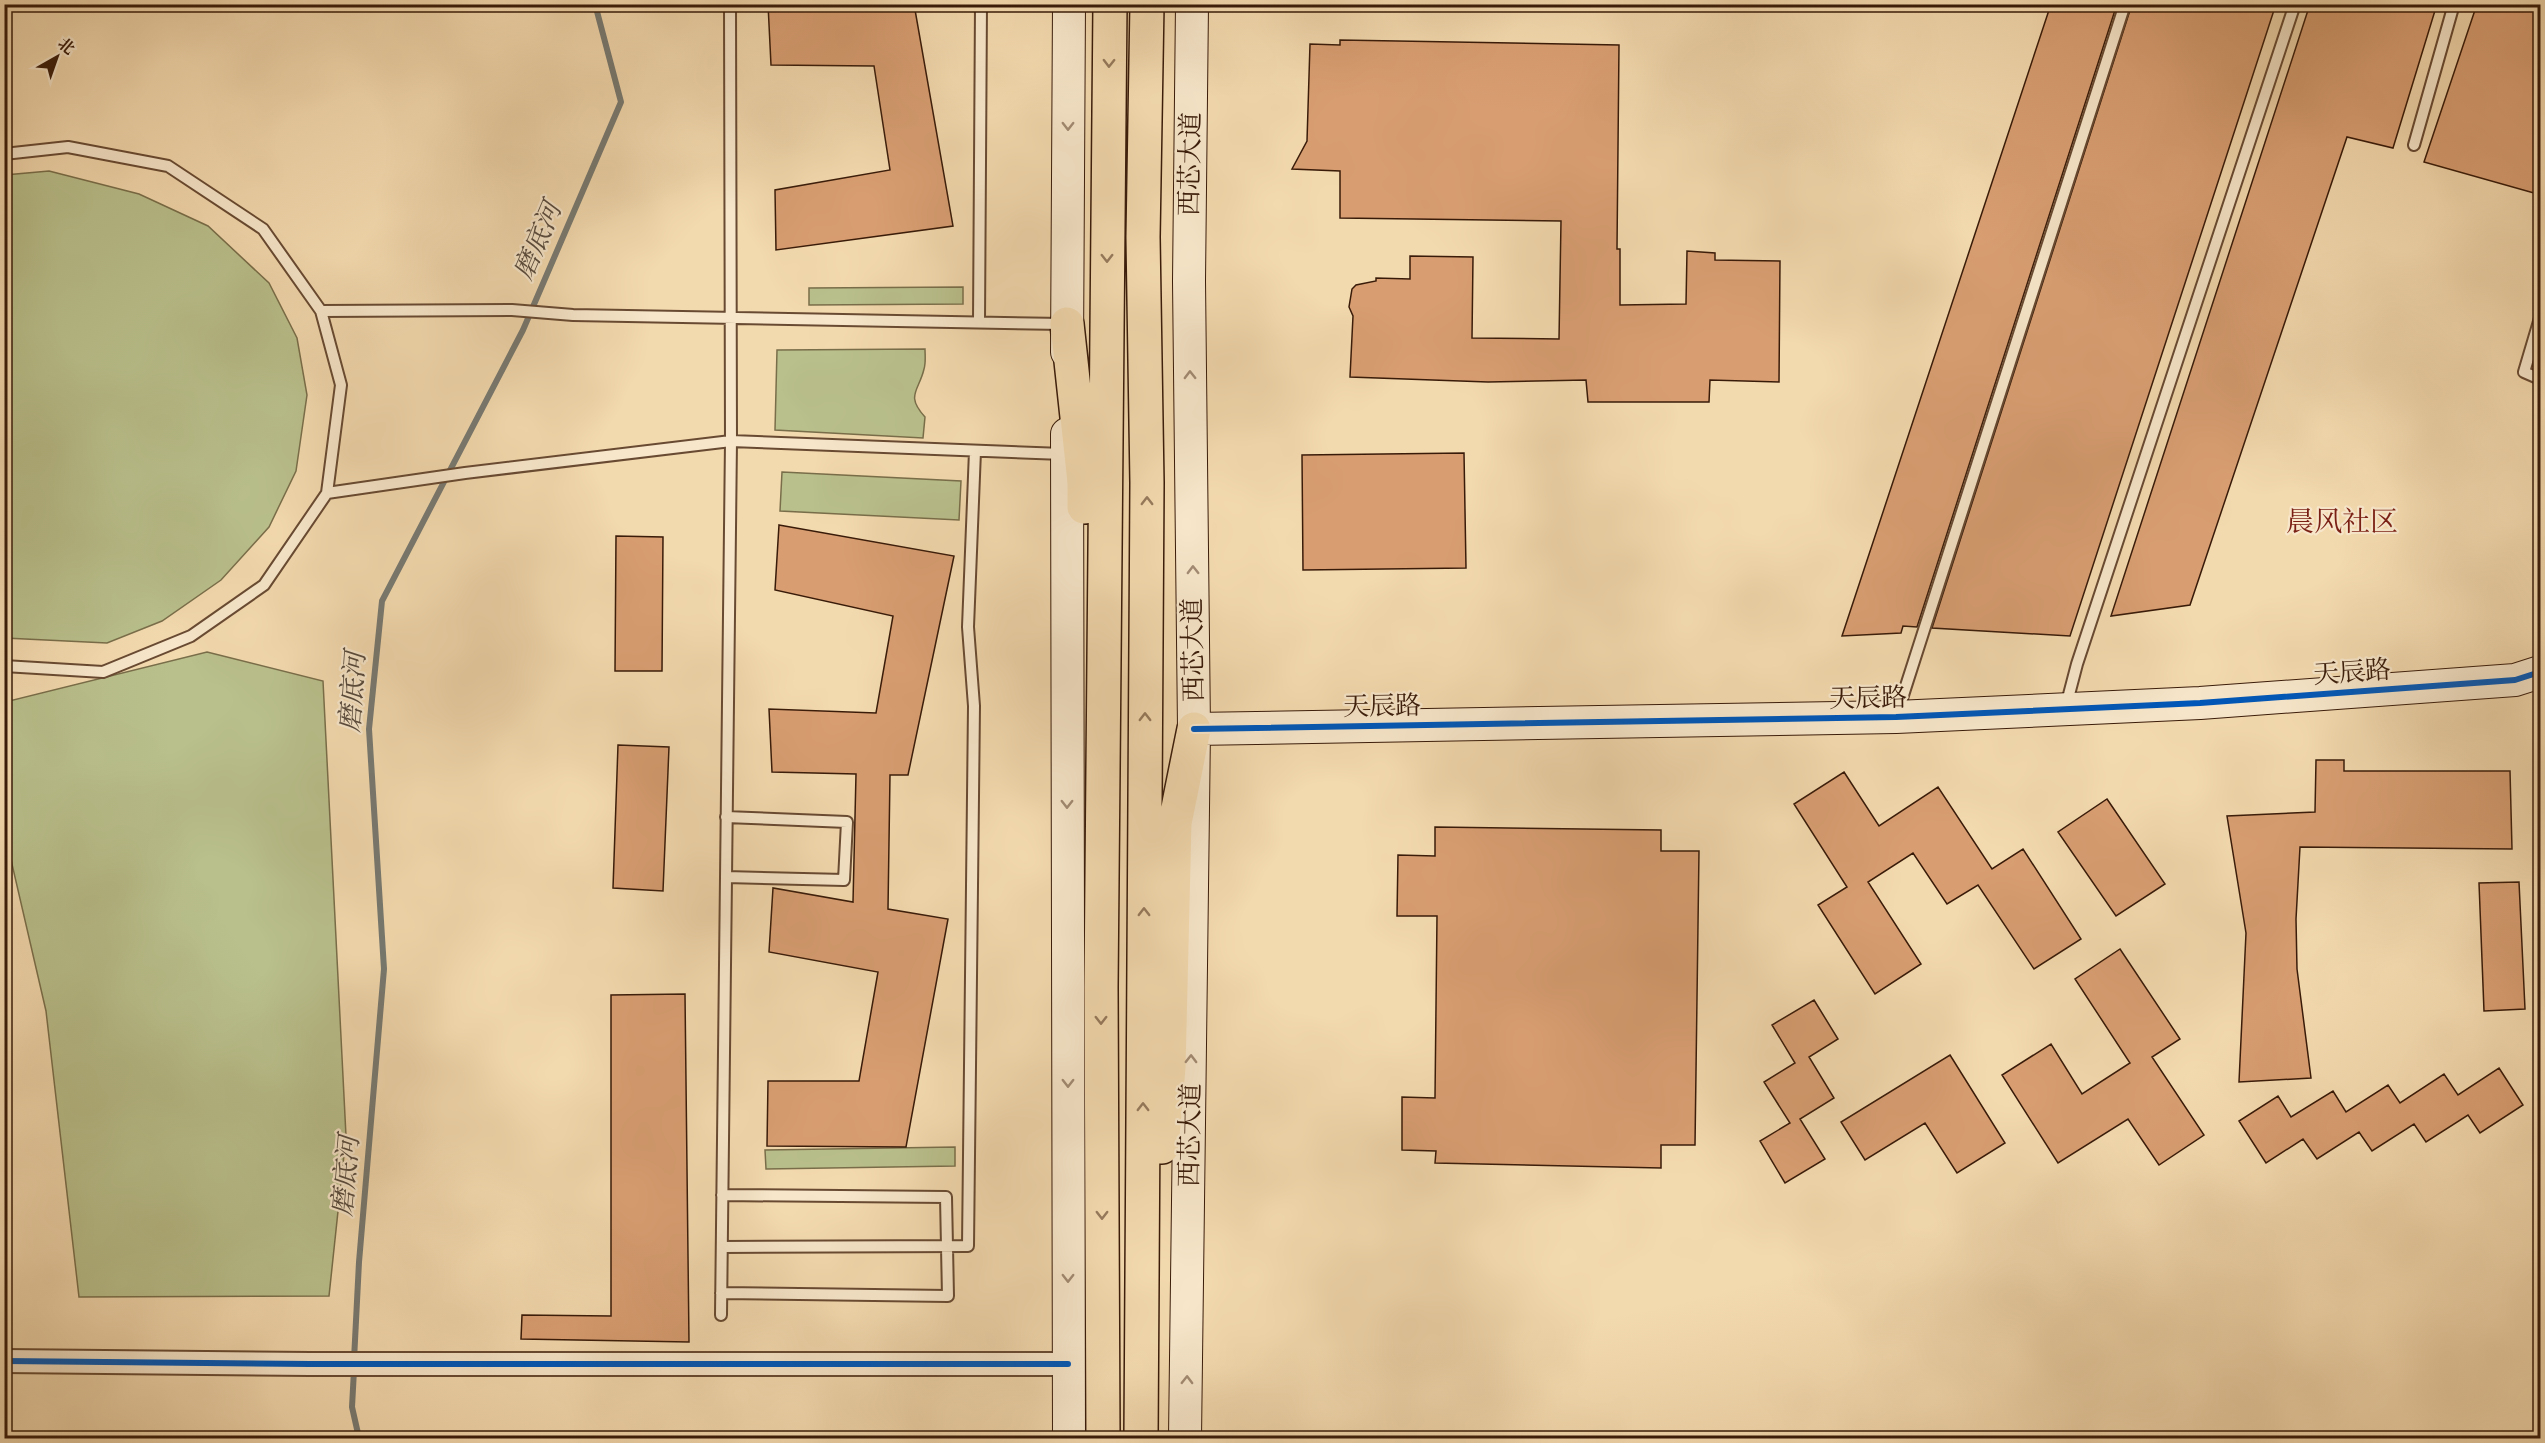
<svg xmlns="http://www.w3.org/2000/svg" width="2545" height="1443" font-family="Cardo,'Noto Serif SC',serif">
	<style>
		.green { fill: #b9c08c; stroke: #796e4a; stroke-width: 1.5 }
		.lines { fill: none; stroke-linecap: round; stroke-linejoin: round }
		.stream { stroke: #777971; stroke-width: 6 }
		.building { fill: #d89e72; stroke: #391b09; stroke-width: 1.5 }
		.lane-casing { stroke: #684a32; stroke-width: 14 }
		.street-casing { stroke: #684a32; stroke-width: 26 }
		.secondary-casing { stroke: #391b09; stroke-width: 34 }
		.highway-casing { stroke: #391b09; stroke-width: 36 }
		.lane { stroke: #f7e6ca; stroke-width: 10 }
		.street { stroke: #f7e6ca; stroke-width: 22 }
		.secondary { stroke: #f7e6ca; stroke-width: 32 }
		.highway { stroke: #f3d9ae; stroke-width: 33 }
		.cycleway-casing { stroke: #f7e6ca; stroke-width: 10 }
		.cycleway { stroke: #0057b8; stroke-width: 6 }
		.oneway { stroke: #967a5c }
		.oneway2 { stroke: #a28b73 }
		.labels { text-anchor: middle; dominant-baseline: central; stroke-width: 4.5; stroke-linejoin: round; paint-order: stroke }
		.street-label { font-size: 26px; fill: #391b09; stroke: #f7e6ca }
		.water-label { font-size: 27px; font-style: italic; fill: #584a3d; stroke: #f7e6ca }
		.quarter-label { font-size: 28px; fill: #7a1f14; stroke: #f7e6ca }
	</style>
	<rect width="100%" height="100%" fill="#f3d9ae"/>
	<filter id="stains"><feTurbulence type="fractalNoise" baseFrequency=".00333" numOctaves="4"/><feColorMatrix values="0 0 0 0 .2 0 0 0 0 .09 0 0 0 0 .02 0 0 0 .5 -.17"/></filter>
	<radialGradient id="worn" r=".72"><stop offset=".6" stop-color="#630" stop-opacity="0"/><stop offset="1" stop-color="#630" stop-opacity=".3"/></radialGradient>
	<path class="green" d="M49,171l90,23 69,32 61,57 28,55 10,57 -11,76 -27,56 -48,53 -59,41 -55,22 -102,-5v-463z
		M963,287v17l-154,1v-17z
		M925,349c0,6 1,14 -1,20 -5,22 -19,26 1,48l-2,21 -148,-8 2,-80z
		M782,472l179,9 -2,39 -179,-9z
		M207,652l116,29 23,455 -17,160 -250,1 -33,-286 -41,-177v-132z
		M955,1147v19l-189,3 -1,-19z"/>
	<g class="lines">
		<path class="stream" d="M354,1360l5,-98 25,-293 -15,-240 13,-128 141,-271 98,-228 -26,-98
			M354,1370l-2,37 7,31"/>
	</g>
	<path class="building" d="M768,4h146l39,222 -177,24 -1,-60 115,-20 -16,-104 -103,-1z
		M2051,4h66l-200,623 -14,-1 -2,7 -59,3z
		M2132,4h144l-206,632 -138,-8z
		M2310,4h127l-44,144 -46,-11 -157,468 -79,11z
		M2477,4h64v191l-117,-33z
		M1340,40l279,5 -2,204h3v56l66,-1 1,-53 28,2v7l65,1 -1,121 -69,-2 -1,22h-121l-2,-22 -98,2 -138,-5 3,-61 -4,-9 3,-18 4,-4 20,-4v-3l34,1v-23l63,1 -1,81 87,1 2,-118 -221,-3v-47l-48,-2 15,-28 3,-97 30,1z
		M1464,453l2,115 -163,2 -1,-115z
		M779,525l175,31 -46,219h-18l-2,134 60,10 -42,228 -139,-1 1,-65h91l19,-109 -109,-20 4,-64 80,14 3,-128 -84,-2 -3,-63 107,4 17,-97 -118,-26z
		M616,536l47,1 -1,134h-47z
		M618,745l51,2 -6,144 -50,-3z
		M2316,760h28v11h166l2,78 -212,-2 -4,72 1,50 14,109 -72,4 7,-149 -19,-117 88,-4z
		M1844,772l35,54 59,-39 54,82 31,-20 58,90 -47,30 -56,-84 -31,19 -34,-51 -45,29 53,82 -46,30 -57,-89 29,-18 -53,-83z
		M2107,799l58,85 -49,32 -58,-84z
		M1435,827l226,3v21h38l-4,294h-34v23l-226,-5 1,-12 -34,-1v-53l33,1 2,-182h-40l1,-61 37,1z
		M2519,882l6,127 -41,2 -5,-128z
		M2120,949l60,90 -28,18 52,78 -45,30 -31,-46 -70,44 -56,-88 49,-31 31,50 48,-31 -55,-84z
		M685,994l4,348 -168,-3 1,-24 89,1v-321z
		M1814,1000l24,39 -29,18 25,41 -34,21 25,40 -40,24 -25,-42 30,-18 -26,-41 31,-19 -23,-38z
		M1950,1055l55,88 -48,30 -32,-50 -60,37 -24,-38z
		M2499,1068l24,37 -43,28 -12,-18 -42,27 -12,-18 -42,27 -13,-19 -42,27 -14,-20 -37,24 -27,-42 39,-25 13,21 42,-26 13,21 42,-27 12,18 44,-29 14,21z"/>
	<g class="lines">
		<defs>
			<path id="lane" d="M2414,145l40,-141
				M4,154l64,-7 100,19 95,63 58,82 20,74 -14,108 -63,92 -73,51 -88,36 -99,-6
				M321,311l191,-1 61,5 490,9
				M2540,318l-16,54 16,7
				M979,322l2,-318
				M327,493l138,-20 266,-32 332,13
				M2066,706l11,-42 218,-660
				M1897,714l228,-710
				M726,877l118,3 3,-58 -121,-5
				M722,1247l246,-1 6,-540 -6,-79 7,-176
				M721,1293l227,3 -2,-99 -224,-2
				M721,1315l10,-874 -1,-437"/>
			<path id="street" d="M4,1361l306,3h758"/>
			<path id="secondary" d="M1067,352l2,-348
				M1067,434l2,1004
				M1194,729l702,-12 304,-14 315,-23 25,-8
				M1185,1438l9,-709 -5,-448 3,-277"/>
			<path id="highway" d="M1067,324l17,158v25
				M1162,1147l7,-79 6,-245 19,-94
				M1103,1438l-2,-451 9,-983
				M1141,1438l6,-955 -4,-246 4,-233"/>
		</defs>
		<use href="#lane" class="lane-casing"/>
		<use href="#street" class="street-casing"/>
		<use href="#secondary" class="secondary-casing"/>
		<use href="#highway" class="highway-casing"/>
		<use href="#lane" class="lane"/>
		<use href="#street" class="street"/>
		<use href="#secondary" class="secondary"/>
		<use href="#highway" class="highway"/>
		<defs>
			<path id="cycleway" d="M1194,729l702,-12 304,-14 315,-23 25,-8
				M4,1361l306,3h758"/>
		</defs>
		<use href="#cycleway" class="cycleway-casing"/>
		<use href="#cycleway" class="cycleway"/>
	</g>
	<defs><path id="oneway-chevron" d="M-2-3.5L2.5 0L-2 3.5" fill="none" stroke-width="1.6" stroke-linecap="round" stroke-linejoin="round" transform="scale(1.5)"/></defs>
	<g class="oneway">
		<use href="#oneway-chevron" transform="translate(1109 63) rotate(91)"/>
		<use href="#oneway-chevron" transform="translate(1107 258) rotate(90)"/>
		<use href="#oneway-chevron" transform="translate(1147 501) rotate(-90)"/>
		<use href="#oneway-chevron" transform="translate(1145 717) rotate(-90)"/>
		<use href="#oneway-chevron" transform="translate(1144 912) rotate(-90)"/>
		<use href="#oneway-chevron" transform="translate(1101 1020) rotate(90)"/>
		<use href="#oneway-chevron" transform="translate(1143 1107) rotate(-90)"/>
		<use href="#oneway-chevron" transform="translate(1102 1215) rotate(90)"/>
	</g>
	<g class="oneway2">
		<use href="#oneway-chevron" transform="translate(1068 126) rotate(90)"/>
		<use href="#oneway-chevron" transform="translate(1190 375) rotate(-91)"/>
		<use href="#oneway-chevron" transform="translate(1193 570) rotate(-91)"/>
		<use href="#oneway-chevron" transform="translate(1067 804) rotate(90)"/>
		<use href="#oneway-chevron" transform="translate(1191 1059) rotate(-89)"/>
		<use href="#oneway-chevron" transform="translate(1068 1083) rotate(90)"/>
		<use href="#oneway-chevron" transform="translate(1068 1278) rotate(90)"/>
		<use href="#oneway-chevron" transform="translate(1187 1380) rotate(-89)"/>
	</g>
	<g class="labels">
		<g class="street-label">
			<text transform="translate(1190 164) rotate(-89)">西芯大道</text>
			<text transform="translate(1193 650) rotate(-91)">西芯大道</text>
			<text transform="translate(2352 672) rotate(-4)">天辰路</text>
			<text transform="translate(1868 698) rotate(-1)">天辰路</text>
			<text transform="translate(1382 706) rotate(-1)">天辰路</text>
			<text transform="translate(1190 1135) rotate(-89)">西芯大道</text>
		</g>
		<g class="water-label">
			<text transform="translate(538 241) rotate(-67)">磨底河</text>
			<text transform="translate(353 692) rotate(-86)">磨底河</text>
			<text transform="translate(346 1176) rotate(-85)">磨底河</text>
		</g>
		<g class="quarter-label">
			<text x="2342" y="522">晨风社区</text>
		</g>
	</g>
	<rect width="2545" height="1443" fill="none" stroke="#f3d9ae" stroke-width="24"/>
	<rect x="6" y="6" width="2533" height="1431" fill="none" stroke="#391b09" stroke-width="3"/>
	<rect x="12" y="12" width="2521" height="1419" fill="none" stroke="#391b09" stroke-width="1.5"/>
	<g transform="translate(57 57) rotate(40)" stroke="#f7e6ca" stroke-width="4.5" paint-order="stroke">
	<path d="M0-4.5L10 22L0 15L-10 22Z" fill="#391b09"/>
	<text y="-9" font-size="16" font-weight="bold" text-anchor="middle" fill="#391b09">北</text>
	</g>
	<rect width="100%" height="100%" filter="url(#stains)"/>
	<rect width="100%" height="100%" fill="url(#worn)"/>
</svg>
